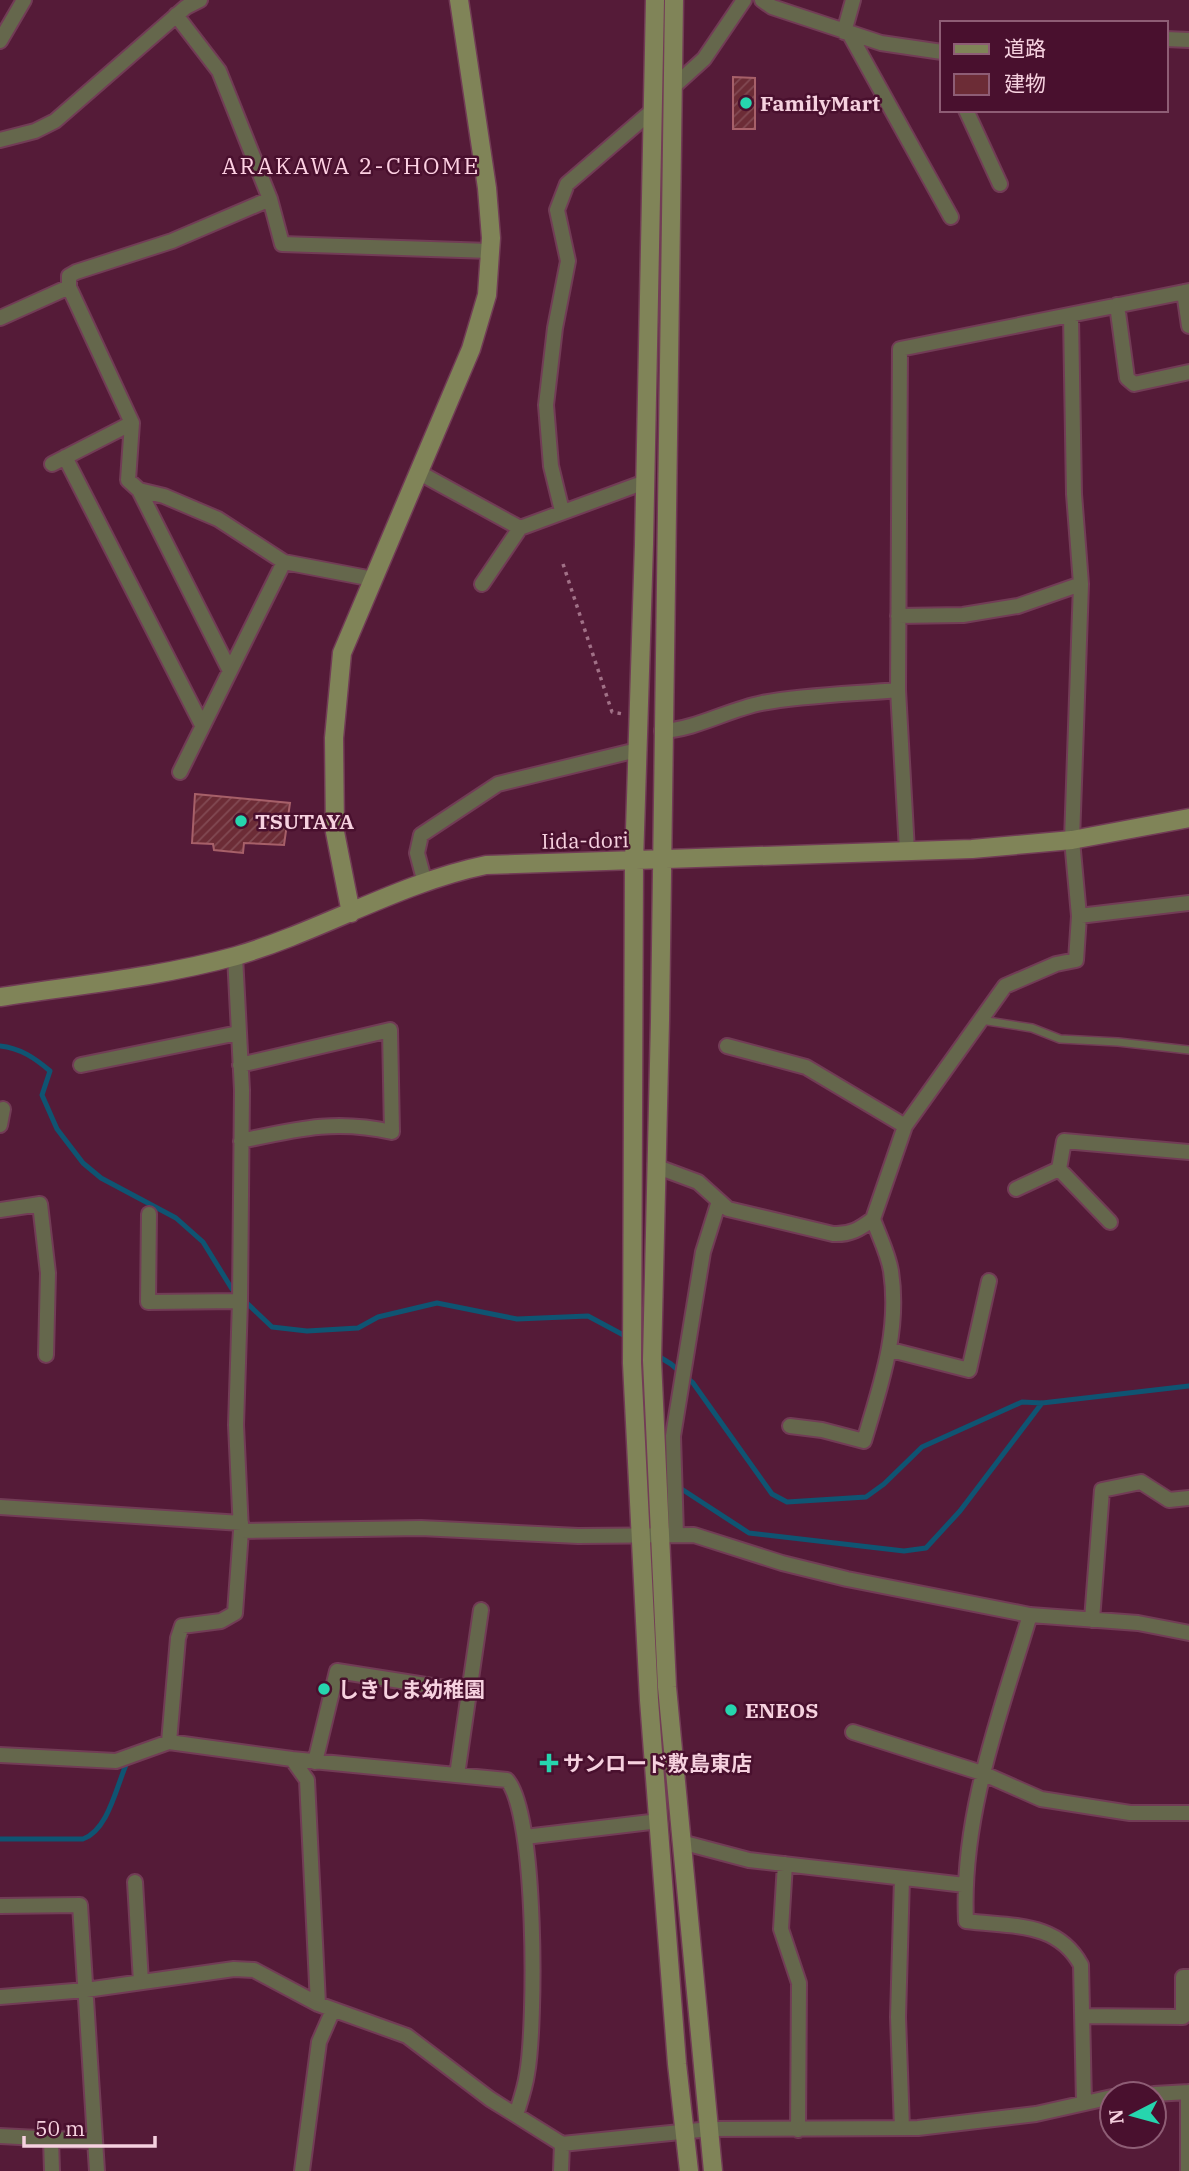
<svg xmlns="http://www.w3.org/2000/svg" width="1189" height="2171" font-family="'IBM Plex Serif','Noto Sans JP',serif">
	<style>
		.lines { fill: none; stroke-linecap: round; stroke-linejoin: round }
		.stream { stroke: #0f5472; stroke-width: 5 }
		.building { fill: url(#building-hatch); stroke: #a76069; stroke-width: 2 }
		.lane-casing { stroke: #723c56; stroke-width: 10 }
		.street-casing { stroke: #723c56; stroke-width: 18 }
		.secondary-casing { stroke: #723c56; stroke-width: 21 }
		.path { stroke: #a17187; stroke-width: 3.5; stroke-dasharray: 3.5 5; stroke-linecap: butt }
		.lane { stroke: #65674c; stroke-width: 7 }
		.street { stroke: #65674c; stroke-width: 14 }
		.secondary { stroke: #808458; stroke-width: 18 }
		.poi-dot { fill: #26d5ae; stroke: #49102e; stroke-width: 2.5 }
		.labels { text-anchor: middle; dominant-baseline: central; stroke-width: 5; stroke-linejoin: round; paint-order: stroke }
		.poi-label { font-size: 21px; font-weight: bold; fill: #f6d1df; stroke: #49102e; text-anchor: start }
		.street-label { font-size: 21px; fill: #f6d1df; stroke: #49102e }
		.neighbourhood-label { font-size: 23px; letter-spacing: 2px; fill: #fed1e3; stroke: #49102e }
	</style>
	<defs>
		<pattern id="building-hatch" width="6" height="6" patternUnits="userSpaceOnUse" patternTransform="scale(1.75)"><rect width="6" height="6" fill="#6c2c36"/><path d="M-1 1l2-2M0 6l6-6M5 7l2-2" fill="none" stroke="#824a53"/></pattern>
	</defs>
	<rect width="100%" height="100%" fill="#551b38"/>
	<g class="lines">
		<path class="stream" d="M0,1046c20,2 35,12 50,25l-8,24 15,34 26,34 18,15 75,40 27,24 29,47 40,38 35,4 51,-3 20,-11 59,-14 80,16 71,-3 41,22
			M637,1343l34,21 22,19 79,111 15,8 79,-5 18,-13 38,-37 100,-45 20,1 147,-17
			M680,1488l69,45 155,18 22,-3 34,-37 82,-108
			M0,1839h83c25,-9 33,-51 43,-74"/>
	</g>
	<path class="building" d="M733,77l22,1v51h-22z
		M195,794l95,9 -6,42 -40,-2 -1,10 -29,-3 -1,-6 -21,-1z"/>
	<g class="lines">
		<defs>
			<path id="lane" d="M981,1020l51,8 28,11 58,3 71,8"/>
			<path id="street" d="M762,0l10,7 109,36 61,9
				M176,15l43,56 51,128 12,45 208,7
				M844,32l9,-32
				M849,33l102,184
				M1166,39l23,1
				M0,41l24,-41
				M673,87l31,-28 40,-59
				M966,110l34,74
				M0,140l35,-9 20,-10 131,-114 14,-7
				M69,287v-11l7,-4 96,-31 98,-42
				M1184,292l5,34
				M1117,305l10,73 7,6 55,-12
				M1071,316l3,178 7,90 -9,256 7,76
				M0,318l69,-31 63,136 -4,57 11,10 25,6 54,23 66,43 89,17
				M65,457l137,268
				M52,464l80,-41
				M418,472l102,56 125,-46
				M139,490l91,181
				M562,511l-11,-45 -5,-61 9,-77 13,-67 -11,-51 10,-26 86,-74
				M482,584l38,-56
				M898,616l65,-1 55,-9 63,-22
				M662,731c35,-2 65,-21 100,-28 44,-8 91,-9 136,-13
				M180,772l104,-210
				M907,851l-9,-161 2,-341 289,-58
				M425,883l-8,-30 4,-18 77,-51 139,-34
				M727,1046l79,21 99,59
				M81,1065l157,-32
				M240,1065l150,-35 2,102c-57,-13 -95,-3 -151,9
				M0,1125l3,-16
				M655,1166l43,16 30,27 105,25c17,1 27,-5 40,-15l32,-93 100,-140 51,-22 20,-4 3,-44 110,-13
				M1059,1169l51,53
				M1016,1189l43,-20 5,-28 125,11
				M0,1210l40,-6 8,69 -2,82
				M149,1214l-1,88 92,-1
				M891,1350l78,20 20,-89
				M790,1426l32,4 42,11c17,-57 36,-110 27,-170 -3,-18 -12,-35 -18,-52
				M0,1507l241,16
				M241,1531l180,-3 157,8 116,-1 88,28 65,16 183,36 108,8 51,10
				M676,1535l-3,-99 30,-184 16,-51
				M1030,1615c-30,99 -69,201 -64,306 46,6 91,0 115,44l3,138
				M1092,1620l10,-130 39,-8 28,18 20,-2
				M853,1732l129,41 59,26 89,14h59
				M169,1742l9,-104 4,-12 39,-5 14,-8 6,-82 -5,-106 4,-124 2,-211 -7,-134
				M0,1755l116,6 53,-19 123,17 15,21 11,224
				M292,1759l215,21c30,35 29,244 20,294 -2,14 -7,28 -11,41
				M315,1762l22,-91 133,21
				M457,1775l24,-165
				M525,1837l134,-16
				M681,1842l68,18 216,25
				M785,1864l-4,65 18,54 -1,147
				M902,1878l-4,139 4,111
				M135,1882l6,100
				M0,1906l80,-1 17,266
				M0,1997l86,-7 148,-21 20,1 64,34 89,32 83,63 72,45 148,-15 208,-1 118,-14 76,-17
				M1083,2016l100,1v-40h6
				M1154,2094l35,-2
				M0,2136l95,5
				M51,2139l1,32
				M302,2171l17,-129 14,-32
				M561,2171l1,-27
				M1188,2171v-79"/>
			<path id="secondary" d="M655,0l-11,544 -10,318 -2,501 17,337 28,364 12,107
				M674,0l-14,1021 -8,339 15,327 46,484
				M351,913l-16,-81 -1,-94 8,-85 129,-304 16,-54 4,-57 -4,-50 -28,-188
				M0,997c78,-12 160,-20 236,-41 85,-25 163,-73 250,-91l486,-16 100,-9 117,-22"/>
		</defs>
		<use href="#lane" class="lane-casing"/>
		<use href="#street" class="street-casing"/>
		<use href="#secondary" class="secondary-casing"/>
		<path class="path" d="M563,564l49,148 11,2"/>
		<use href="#lane" class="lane"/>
		<use href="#street" class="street"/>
		<use href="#secondary" class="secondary"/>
	</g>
	<g class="poi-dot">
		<circle cx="746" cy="103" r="7"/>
		<circle cx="241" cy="821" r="7"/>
		<circle cx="324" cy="1689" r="7"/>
		<circle cx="731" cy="1710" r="7"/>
		<path d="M545.5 1752.5h7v7h7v7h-7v7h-7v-7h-7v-7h7z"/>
	</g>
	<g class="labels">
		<g class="poi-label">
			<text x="760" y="103">FamilyMart</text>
			<text x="255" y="821">TSUTAYA</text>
			<text x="338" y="1689">しきしま幼稚園</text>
			<text x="745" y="1710">ENEOS</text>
			<text x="563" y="1763">サンロード敷島東店</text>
		</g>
		<g class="street-label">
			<text transform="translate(585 840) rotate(-1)">Iida-dori</text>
		</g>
		<g class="neighbourhood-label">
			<text x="351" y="165">ARAKAWA 2-CHOME</text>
		</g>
	</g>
	<rect x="940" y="21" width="228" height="91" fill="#49102e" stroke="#8e5d75" stroke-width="2"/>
	<rect x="954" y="44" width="35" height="10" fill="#808458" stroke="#8e5d75" stroke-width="2"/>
	<text x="1004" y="56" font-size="21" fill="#f6d1df">道路</text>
	<rect x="954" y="74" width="35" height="21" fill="#6c2c36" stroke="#8e5d75" stroke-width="2"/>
	<text x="1004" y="91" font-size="21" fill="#f6d1df">建物</text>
	<g transform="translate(1133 2115) rotate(264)"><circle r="33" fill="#49102e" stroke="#8e5d75" stroke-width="2"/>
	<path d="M0-5L12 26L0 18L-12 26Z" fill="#26d5ae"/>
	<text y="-10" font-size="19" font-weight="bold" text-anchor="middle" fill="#f6d1df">N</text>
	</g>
	<path d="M24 2136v10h131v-10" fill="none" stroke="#f6d1df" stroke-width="3.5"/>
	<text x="35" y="2136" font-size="21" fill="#f6d1df" stroke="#49102e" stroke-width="5" paint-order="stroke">50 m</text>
</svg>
